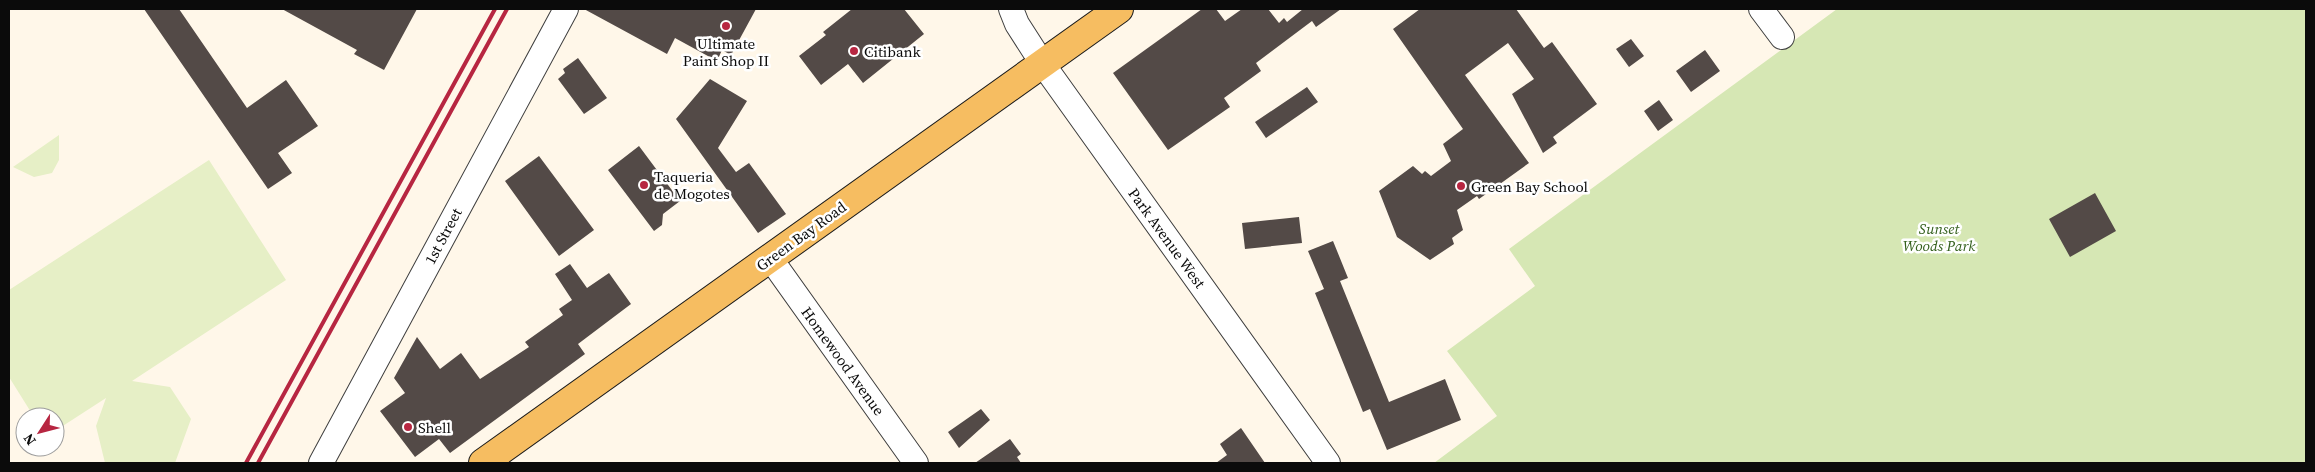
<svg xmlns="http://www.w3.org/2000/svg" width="2315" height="472" font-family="'Source Serif 4',serif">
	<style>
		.green { fill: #d6e7b4 }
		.pitch { fill: #e6efc6 }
		.building { fill: #534a47 }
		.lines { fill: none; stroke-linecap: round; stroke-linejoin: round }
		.minor-casing { stroke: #3e3e3e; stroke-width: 26 }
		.major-casing { stroke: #1c1c1c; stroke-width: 30 }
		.minor { stroke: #fff; stroke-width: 24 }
		.major { stroke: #f6bd61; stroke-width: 28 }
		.rail { stroke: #b72641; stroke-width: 4 }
		.poi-dot { fill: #b72641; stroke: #fff; stroke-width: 2 }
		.labels { text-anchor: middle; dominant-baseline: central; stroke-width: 5; stroke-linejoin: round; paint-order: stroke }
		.poi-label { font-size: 15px; fill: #0b0b0b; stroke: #fff; text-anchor: start }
		.park-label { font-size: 15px; font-style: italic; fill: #34601d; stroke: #fff }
		.street-label { font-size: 15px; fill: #0b0b0b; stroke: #fff }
	</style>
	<rect width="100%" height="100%" fill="#fff7e9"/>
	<path class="green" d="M1837,9h469v454h-872l63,-47 -50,-65 88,-65 -26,-37z"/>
	<path class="pitch" d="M59,135v25l-7,13 -18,4 -21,-10z
		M209,160l77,120 -154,101 38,6 21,32 -16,44h-70l-9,-37 10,-28 -51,33v-14h-21l-25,-40v-87z"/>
	<path class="building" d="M144,9h35l68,99 39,-28 32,46 -40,27 14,20 -24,16z
		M282,9h135l-33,61 -30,-16 3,-4z
		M584,9h172l-25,46 -9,-5 -5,11 -42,-23 -8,16z
		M852,9h52l20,25 -61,49 -15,-19 -27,21 -22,-29 27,-21 -3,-3z
		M1202,9h14l9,12 17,-12h26l11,14 5,-5 3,4 16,-13h38l-25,18 -4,-6 -56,42 5,8 -37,27 6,9 -62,43 -55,-77z
		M1420,9h96l28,39 8,-6 45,62 -44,33 4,6 -14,10 -31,-59 22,-15 -26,-36 -43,32 64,88 -50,36 -2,-3 -20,14 6,20 -11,8 2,6 -24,16 -33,-23 -18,-46 34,-25 9,8 3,-3 6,5 20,-15 -8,-17 20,-15 -70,-100z
		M1631,39l13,17 -15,11 -13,-18z
		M1705,50l15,21 -29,21 -15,-21z
		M578,58l29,40 -23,16 -26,-35 7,-6 -2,-4z
		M710,79l37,22 -29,47 18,24 13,-9 37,51 -28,19 -82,-114z
		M1307,87l11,15 -52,36 -11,-16z
		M1659,100l14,20 -15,11 -14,-20z
		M639,146l41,55 -17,13 -1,11 -8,6 -46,-61z
		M539,156l55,74 -35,26 -54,-75z
		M2095,193l21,38 -46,26 -21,-38z
		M1299,217l3,26 -57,6 -3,-26z
		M1333,241l15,37 -8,3 49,121 56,-23 16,41 -74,30 -17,-41 -7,3 -48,-119 9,-4 -16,-38z
		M570,264l17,24 22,-15 22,31 -53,40 7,10 -135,99 -11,-14 -24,18 -35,-46 25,-18 -11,-15 23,-41 23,32 21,-16 19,26 49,-32 -4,-5 38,-27 -4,-6 13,-9 -17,-26z
		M981,409l9,11 -31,28 -11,-16z
		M1241,428l24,35h-49l11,-8 -7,-11z
		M1010,439l11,15 -4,3 4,6h-46z"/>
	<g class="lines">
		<defs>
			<path id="minor" d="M1011,9l6,15 25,39 286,400
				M1761,9l21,28
				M770,258l146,205
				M321,463l245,-454"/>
			<path id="major" d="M483,463l636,-454"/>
		</defs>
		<use href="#minor" class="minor-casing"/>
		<use href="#major" class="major-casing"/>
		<use href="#minor" class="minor"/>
		<use href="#major" class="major"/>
		<path class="rail" d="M246,463l249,-454
			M258,463l249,-454"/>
	</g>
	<g class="poi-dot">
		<circle cx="726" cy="26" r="5"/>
		<circle cx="854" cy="51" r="5"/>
		<circle cx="644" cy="185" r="5"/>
		<circle cx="1461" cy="186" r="5"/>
		<circle cx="408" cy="427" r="5"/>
	</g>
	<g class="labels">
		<g class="poi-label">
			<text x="726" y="43" text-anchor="middle">Ultimate<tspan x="726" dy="17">Paint Shop II</tspan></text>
			<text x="864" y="51">Citibank</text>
			<text x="654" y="176">Taqueria<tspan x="654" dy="17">de Mogotes</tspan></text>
			<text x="1471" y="186">Green Bay School</text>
			<text x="418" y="427">Shell</text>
		</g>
		<g class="park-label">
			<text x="1939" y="228">Sunset<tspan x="1939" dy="17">Woods Park</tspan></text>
		</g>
		<g class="street-label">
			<text transform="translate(443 236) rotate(-62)">1st Street</text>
			<text transform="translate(801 236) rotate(-36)">Green Bay Road</text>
			<text transform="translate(1167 238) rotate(54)">Park Avenue West</text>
			<text transform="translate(843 361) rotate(54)">Homewood Avenue</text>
		</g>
	</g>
	<rect width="2315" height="472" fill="none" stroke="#0b0b0b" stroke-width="20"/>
	<g transform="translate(40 432) rotate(234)"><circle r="24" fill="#ffffff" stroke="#9d9d9d"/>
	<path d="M0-4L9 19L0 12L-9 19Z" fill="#b72641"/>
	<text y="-8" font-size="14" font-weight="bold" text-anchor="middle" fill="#0b0b0b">N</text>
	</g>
</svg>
